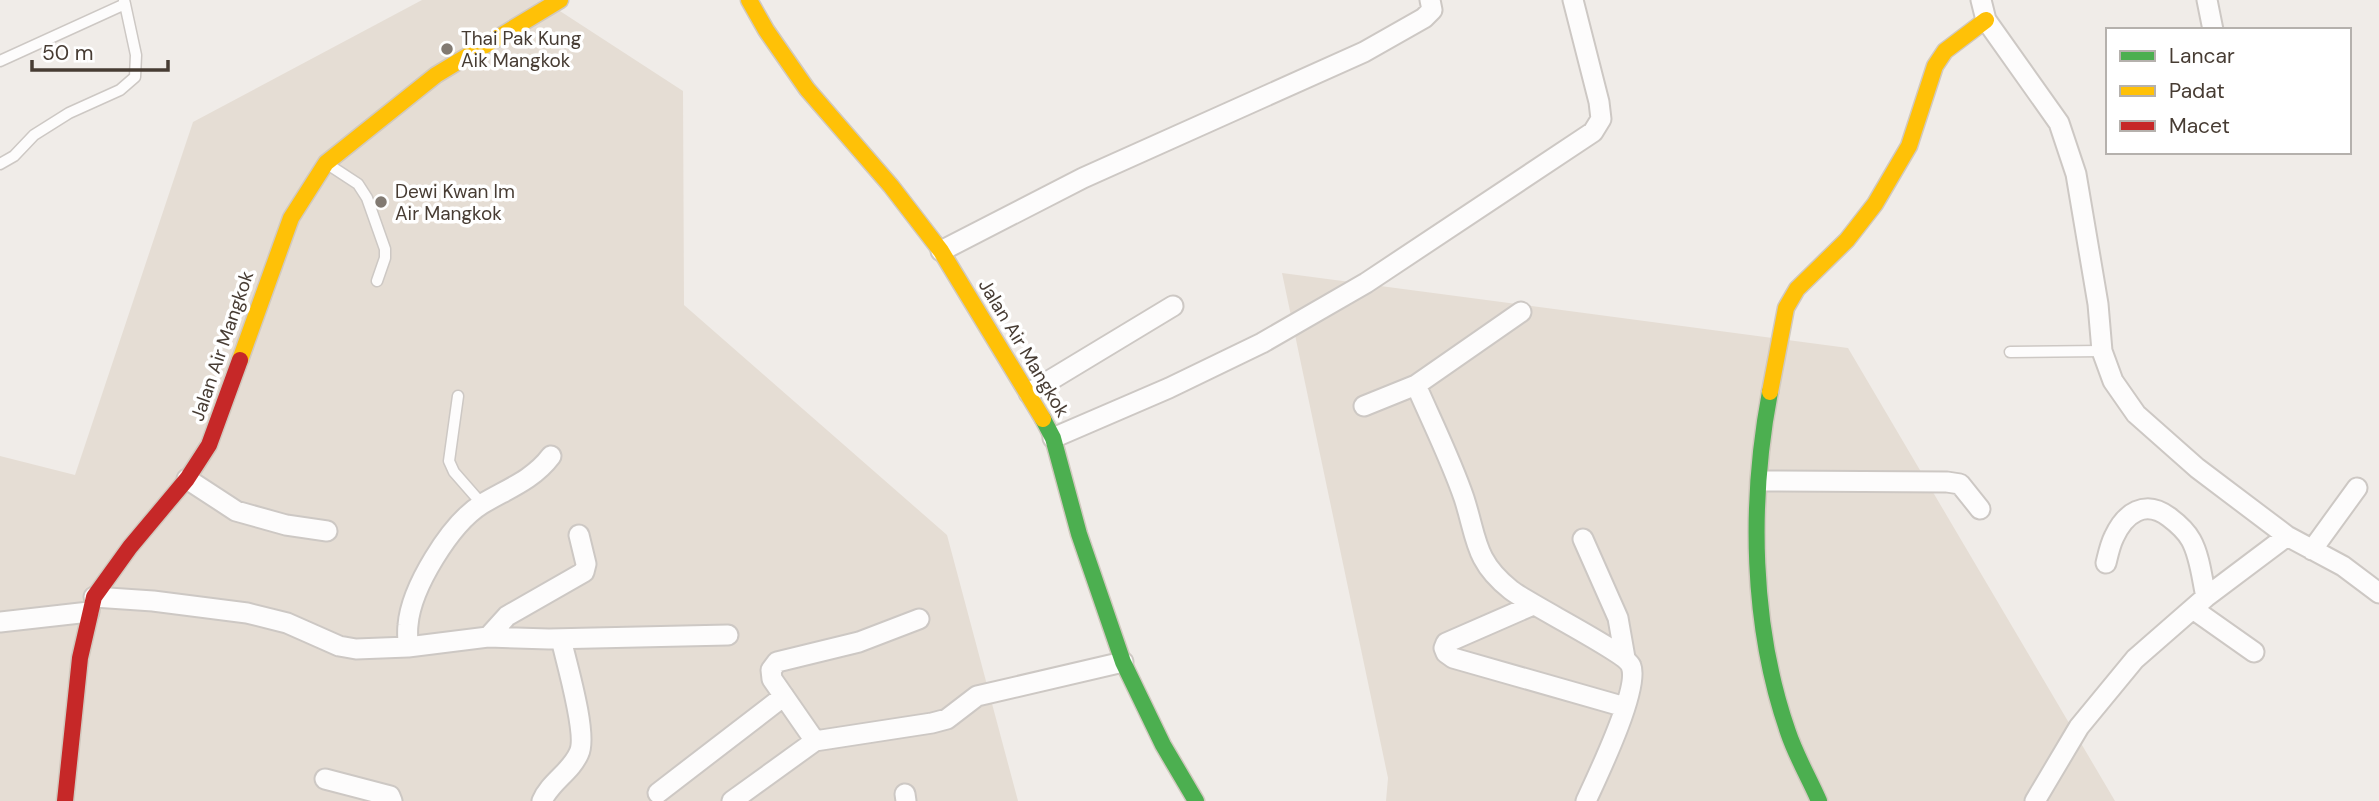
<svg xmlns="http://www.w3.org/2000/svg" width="2379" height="801" font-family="'DM Sans',sans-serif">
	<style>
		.residential { fill: #e5ddd4 }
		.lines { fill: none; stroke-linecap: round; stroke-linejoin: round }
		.lane-casing { stroke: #cdc8c4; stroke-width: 13 }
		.street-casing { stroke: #cdc8c4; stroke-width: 23 }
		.fast-casing { stroke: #d1c9bf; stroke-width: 19 }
		.slow-casing { stroke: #d1c9bf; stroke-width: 19 }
		.jam-casing { stroke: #d1c9bf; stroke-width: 19 }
		.lane { stroke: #fdfcfc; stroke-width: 10 }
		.street { stroke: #fdfcfc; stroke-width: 19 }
		.fast { stroke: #4caf50; stroke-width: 16 }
		.slow { stroke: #ffc107; stroke-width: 16 }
		.jam { stroke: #c62828; stroke-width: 16 }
		.poi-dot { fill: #827a72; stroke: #fff; stroke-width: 2.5 }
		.labels { text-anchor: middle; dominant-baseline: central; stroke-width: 7; stroke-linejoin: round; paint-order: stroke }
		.poi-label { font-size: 19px; fill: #473c33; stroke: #fff; text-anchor: start }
		.street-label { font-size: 19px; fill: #473c33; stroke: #fff }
	</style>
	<rect width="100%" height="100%" fill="#f0ece8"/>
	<path class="residential" d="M422,0h121l140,91 1,214 263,230 71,266h-1018v-345l75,19 118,-353z
		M1282,273l566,75 267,453h-729l2,-23z"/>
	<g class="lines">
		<defs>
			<path id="lane" d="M0,61l125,-57 -1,-4
				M0,164l14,-8 20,-21 35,-22 51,-23 15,-13 1,-22 -11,-51
				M329,165l29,19 9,14 18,51v9l-8,23
				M2010,352l92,-1
				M458,396l-9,65 5,11 28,32"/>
			<path id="street" d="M1981,0l5,20 73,103 17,51 22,130 4,47 11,30 23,33 61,54 90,68 56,30 36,27
				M2207,0l6,30
				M941,251l142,-73 281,-126 60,-34 8,-8 -2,-10
				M1416,385c16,37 35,75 48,113 13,40 10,63 47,92 19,15 115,62 120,76 9,22 -34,111 -45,135
				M1029,393l144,-87
				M1364,406l52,-21 105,-73
				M1053,438l116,-50 93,-45 104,-60 227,-151 8,-13 -2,-17 -26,-102
				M187,479l49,32 50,14 41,6
				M1761,481l186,1 13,2 20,25
				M1583,539l35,79 7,40
				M2312,550l45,-62
				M2106,563c2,-8 4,-18 8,-26 11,-24 31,-38 55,-20 8,6 17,14 22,23 9,16 11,39 15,57
				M94,597l59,4 94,12 40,10 52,23 17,3 52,-2 80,-10 61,2 179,-4
				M1533,605l-87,38 -2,5 2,5 7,5 172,49
				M2193,609l61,43
				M0,622l89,-10
				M488,637l19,-21 77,-44 2,-8 -7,-29
				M408,647c0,-7 -1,-15 0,-22 3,-37 42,-101 74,-121 25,-15 51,-24 69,-48
				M815,741l-43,-62 -1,-9 6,-8 82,-20 60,-23
				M325,779l65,17 2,5
				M658,793l126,-97
				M905,794l1,7
				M542,801c8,-19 29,-29 37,-48 9,-18 -13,-92 -18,-114
				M732,801l83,-60 117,-18 15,-4 30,-23 146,-34
				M2035,801l44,-74 56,-68 71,-62 81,-61"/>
			<path id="fast" d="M1770,392c-21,110 -19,234 18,340 8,24 21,46 31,69
				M1043,419l10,19 26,96 44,128 40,83 33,56"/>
			<path id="slow" d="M749,0l17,30 41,59 84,97 50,65 102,168
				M240,360l51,-142 35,-55 110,-88 124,-75
				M1770,392l16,-84 11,-19 50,-49 28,-36 34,-58 26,-80 10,-15 41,-31"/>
			<path id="jam" d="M65,801l15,-143 14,-61 36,-50 57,-68 22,-34 31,-85"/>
		</defs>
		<use href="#lane" class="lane-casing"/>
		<use href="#street" class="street-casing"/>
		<use href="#fast" class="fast-casing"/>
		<use href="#slow" class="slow-casing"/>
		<use href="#jam" class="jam-casing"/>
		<use href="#lane" class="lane"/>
		<use href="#street" class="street"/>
		<use href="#fast" class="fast"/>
		<use href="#slow" class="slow"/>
		<use href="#jam" class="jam"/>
	</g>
	<g class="poi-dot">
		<circle cx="447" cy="49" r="7"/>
		<circle cx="381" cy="202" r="7"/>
	</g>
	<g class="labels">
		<g class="poi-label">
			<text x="461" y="38">Thai Pak Kung<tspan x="461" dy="22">Aik Mangkok</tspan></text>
			<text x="395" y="191">Dewi Kwan Im<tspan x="395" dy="22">Air Mangkok</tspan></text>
		</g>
		<g class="street-label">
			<text transform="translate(222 346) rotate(-71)">Jalan Air Mangkok</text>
			<text transform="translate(1024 348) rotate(59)">Jalan Air Mangkok</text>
		</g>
	</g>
	<rect x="2106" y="28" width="245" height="126" fill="#ffffff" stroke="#b5b1ad" stroke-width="2"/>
	<rect x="2120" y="51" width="35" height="10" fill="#4caf50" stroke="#b5b1ad" stroke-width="2"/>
	<text x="2169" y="63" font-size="21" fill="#473c33">Lancar</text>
	<rect x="2120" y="86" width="35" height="10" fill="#ffc107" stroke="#b5b1ad" stroke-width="2"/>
	<text x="2169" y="98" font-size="21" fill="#473c33">Padat</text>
	<rect x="2120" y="121" width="35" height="10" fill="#c62828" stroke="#b5b1ad" stroke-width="2"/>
	<text x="2169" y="133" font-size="21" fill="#473c33">Macet</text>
	<path d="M32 60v10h136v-10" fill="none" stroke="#473c33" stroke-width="3.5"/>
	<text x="42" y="60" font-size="21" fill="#473c33" stroke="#ffffff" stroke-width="5" paint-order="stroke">50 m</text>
</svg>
